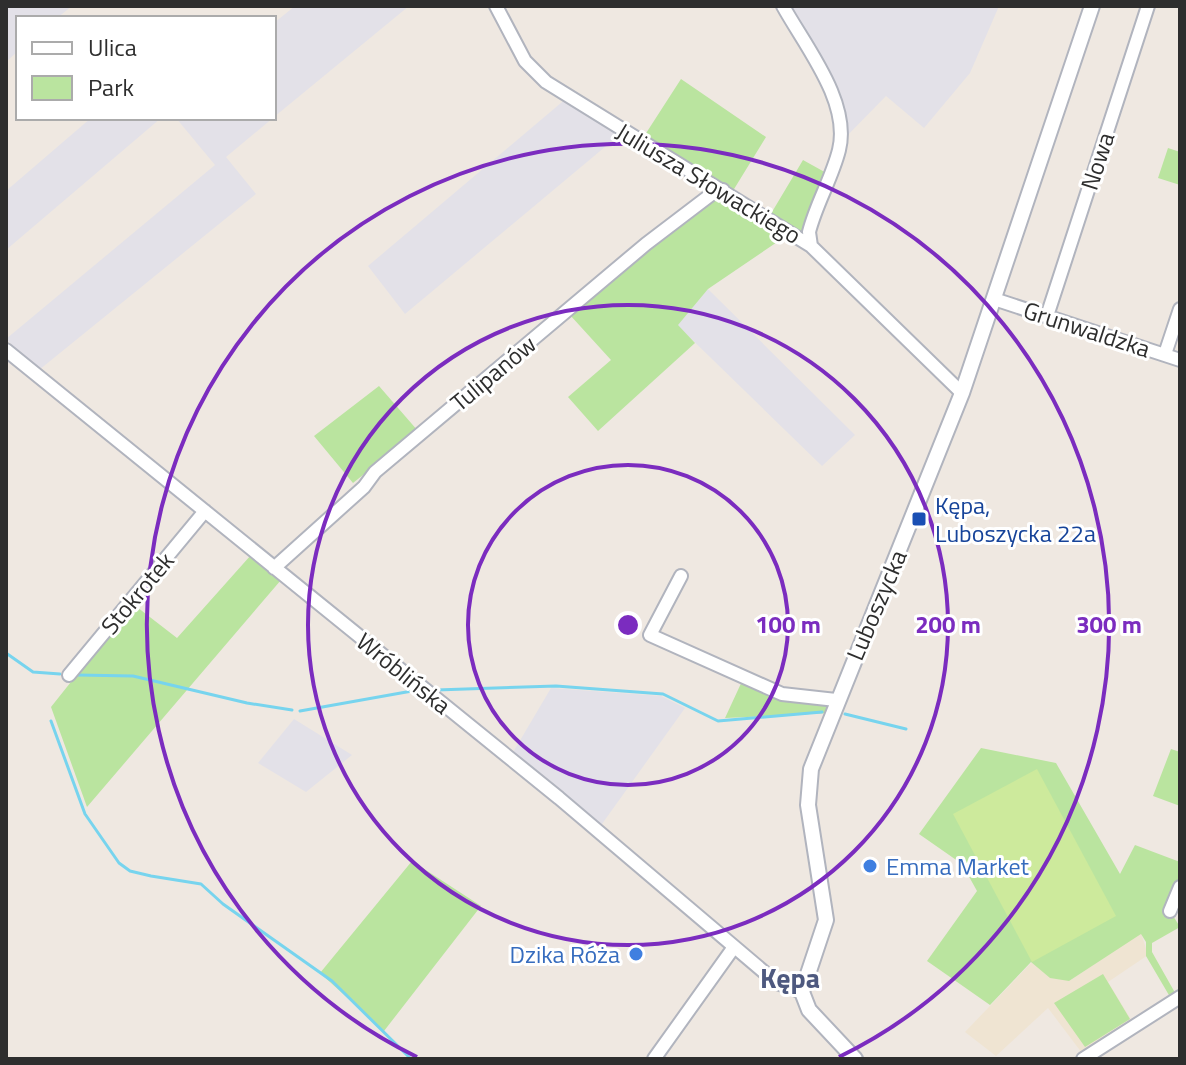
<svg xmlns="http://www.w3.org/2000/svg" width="1186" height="1065" font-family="'Titillium Web',sans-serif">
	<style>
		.industrial { fill: #e3e1e8 }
		.education { fill: #efe4d2 }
		.green { fill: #bae49f }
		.pitch { fill: #cdea9c }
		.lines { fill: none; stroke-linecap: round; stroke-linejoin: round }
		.stream { stroke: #77d4ee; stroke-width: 3 }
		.minor-casing { stroke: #b1b4be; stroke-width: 16 }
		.tertiary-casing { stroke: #b1b4be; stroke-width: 18 }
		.minor { stroke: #fff; stroke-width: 12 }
		.tertiary { stroke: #fff; stroke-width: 14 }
		.ring { fill: none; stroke: #7b2cbf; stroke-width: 4 }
		.transit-dot { fill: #1a4fb4; stroke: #fff; stroke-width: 3 }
		.shop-dot { fill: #3f7fe0; stroke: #fff; stroke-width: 3 }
		.labels { text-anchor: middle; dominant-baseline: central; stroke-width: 6; stroke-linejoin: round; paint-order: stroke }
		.street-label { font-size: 24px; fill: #2e2e2e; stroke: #fff }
		.transit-label { font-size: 24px; fill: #164399; stroke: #fff; text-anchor: start }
		.shop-label { font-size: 24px; fill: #366cbe; stroke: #fff; text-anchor: start }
		.quarter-label { font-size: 28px; font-weight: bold; fill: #4e597f; stroke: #fff }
		.centre { fill: #7b2cbf; stroke: #fff; stroke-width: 4 }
		.ring-label { font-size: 24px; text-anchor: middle; font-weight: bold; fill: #7b2cbf; stroke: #fff; stroke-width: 6; stroke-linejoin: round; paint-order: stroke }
	</style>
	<rect width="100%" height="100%" fill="#efe8e1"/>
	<path class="industrial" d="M6,6h66l-15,12h-39v33l-12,11z
		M295,6h114l-135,111v-94z
		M783,6h216l-29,67 -46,55 -38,-32 -46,47 -2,-29z
		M568,97l56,34 -219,183 -37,-48z
		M91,118h70l-155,132v-59z
		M176,118h97l-47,39 30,37 -217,176 -33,-31 209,-174z
		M708,289l147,146 -33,31 -145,-141z
		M551,688l110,8 24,12 -88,123 -85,-77z
		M294,719l58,36 -46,37 -48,-29z"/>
	<path class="education" d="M1141,933l7,22 -40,27 27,44 -50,31 -37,-49 -52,48 -31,-24 67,-70 37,19z"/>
	<path class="green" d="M681,79l85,58 -35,57 38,23 34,-57 27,15 -21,63 -17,-6 -84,57 -30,36 17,18 -97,88 -30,-34 43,-37 -41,-45 143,-122 -72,-52z
		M1168,148l12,4v33l-22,-7z
		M379,386l39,45 -65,52 -39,-47z
		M251,555l30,25 -194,227 -36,-100 82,-103 44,34z
		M744,677l38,17 54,6 -5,13 -106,5z
		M981,748l75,15 64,111 15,-29 45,17v25l-10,24 10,16 -28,16v9l26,46 -5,4 -27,-46v-14l-5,-8 -72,47 -19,-3 -19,-16 -41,43 -63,-44 50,-70 -15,-27 -43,-30z
		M1171,749l9,3v54l-27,-10z
		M412,861l69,45 -97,125 -64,-58z
		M1103,974l27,45 -45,28 -31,-44z"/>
	<path class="pitch" d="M1037,769l79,147 -84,46 -79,-148z"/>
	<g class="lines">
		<path class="stream" d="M6,653l27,19 27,2
			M77,675l56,1 114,27 45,7
			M436,690l120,-4 107,8 55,27 104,-9
			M300,711l112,-20
			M845,714l61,15
			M51,721l34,93 34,49 11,8 21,5 50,8 22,20 109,77 79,78"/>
		<defs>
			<path id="minor" d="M496,6l29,55 21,21 265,164 151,147
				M783,6c22,40 68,96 56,144 -7,28 -23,54 -30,82l2,14
				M994,299l186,61
				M1047,316l101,-310
				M6,350l553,448 218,185 25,9
				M1165,354l15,-45
				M274,568l90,-81 11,-15 271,-228 67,-51 10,-3
				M681,576l-31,59 132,59 54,6
				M69,675l136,-164
				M1170,911l10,-24
				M654,1059l80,-112
				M1083,1059l97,-62"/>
			<path id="tertiary" d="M855,1059l-46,-49 -7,-18 24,-72 -18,-115 3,-36 151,-376 130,-387"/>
		</defs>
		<use href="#minor" class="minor-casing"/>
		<use href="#tertiary" class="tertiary-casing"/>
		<use href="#minor" class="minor"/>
		<use href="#tertiary" class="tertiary"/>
	</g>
	<g class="ring">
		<circle cx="628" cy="625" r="160"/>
		<circle cx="628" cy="625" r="320"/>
		<path d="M417 1057A481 481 0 1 1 839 1057"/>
	</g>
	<rect class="transit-dot" x="911" y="511" width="16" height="16" rx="4"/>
	<g class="shop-dot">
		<circle cx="870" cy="866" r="8"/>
		<circle cx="636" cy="954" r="8"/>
	</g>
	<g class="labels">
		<g class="street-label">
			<text transform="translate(1097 161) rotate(-72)">Nowa</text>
			<text transform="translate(709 183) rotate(31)">Juliusza Słowackiego</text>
			<text transform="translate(1087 329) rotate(18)">Grunwaldzka</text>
			<text transform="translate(493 373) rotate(-40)">Tulipanów</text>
			<text transform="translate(137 593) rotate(-50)">Stokrotek</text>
			<text transform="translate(876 605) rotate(-67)">Luboszycka</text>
			<text transform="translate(404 673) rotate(39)">Wróblińska</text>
		</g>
		<g class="transit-label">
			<text x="935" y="505">Kępa,<tspan x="935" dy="28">Luboszycka 22a</tspan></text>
		</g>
		<g class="shop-label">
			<text x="886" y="866">Emma Market</text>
			<text x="620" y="954" text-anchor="end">Dzika Róża</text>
		</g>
		<g class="quarter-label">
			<text x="790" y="977">Kępa</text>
		</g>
	</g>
	<circle cx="628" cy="625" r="12" class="centre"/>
	<g class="ring-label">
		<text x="788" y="633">100 m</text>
		<text x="948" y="633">200 m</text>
		<text x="1109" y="633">300 m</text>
	</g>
	<rect width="1186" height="1065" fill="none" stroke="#2e2e2e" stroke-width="16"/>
	<rect x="16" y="16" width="260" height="104" fill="#ffffff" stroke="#ababab" stroke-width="2"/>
	<rect x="32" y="42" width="40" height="12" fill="#ffffff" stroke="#ababab" stroke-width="2"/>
	<text x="88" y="56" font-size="24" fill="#2e2e2e">Ulica</text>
	<rect x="32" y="76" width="40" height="24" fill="#bae49f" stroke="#ababab" stroke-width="2"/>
	<text x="88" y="96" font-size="24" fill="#2e2e2e">Park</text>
</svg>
